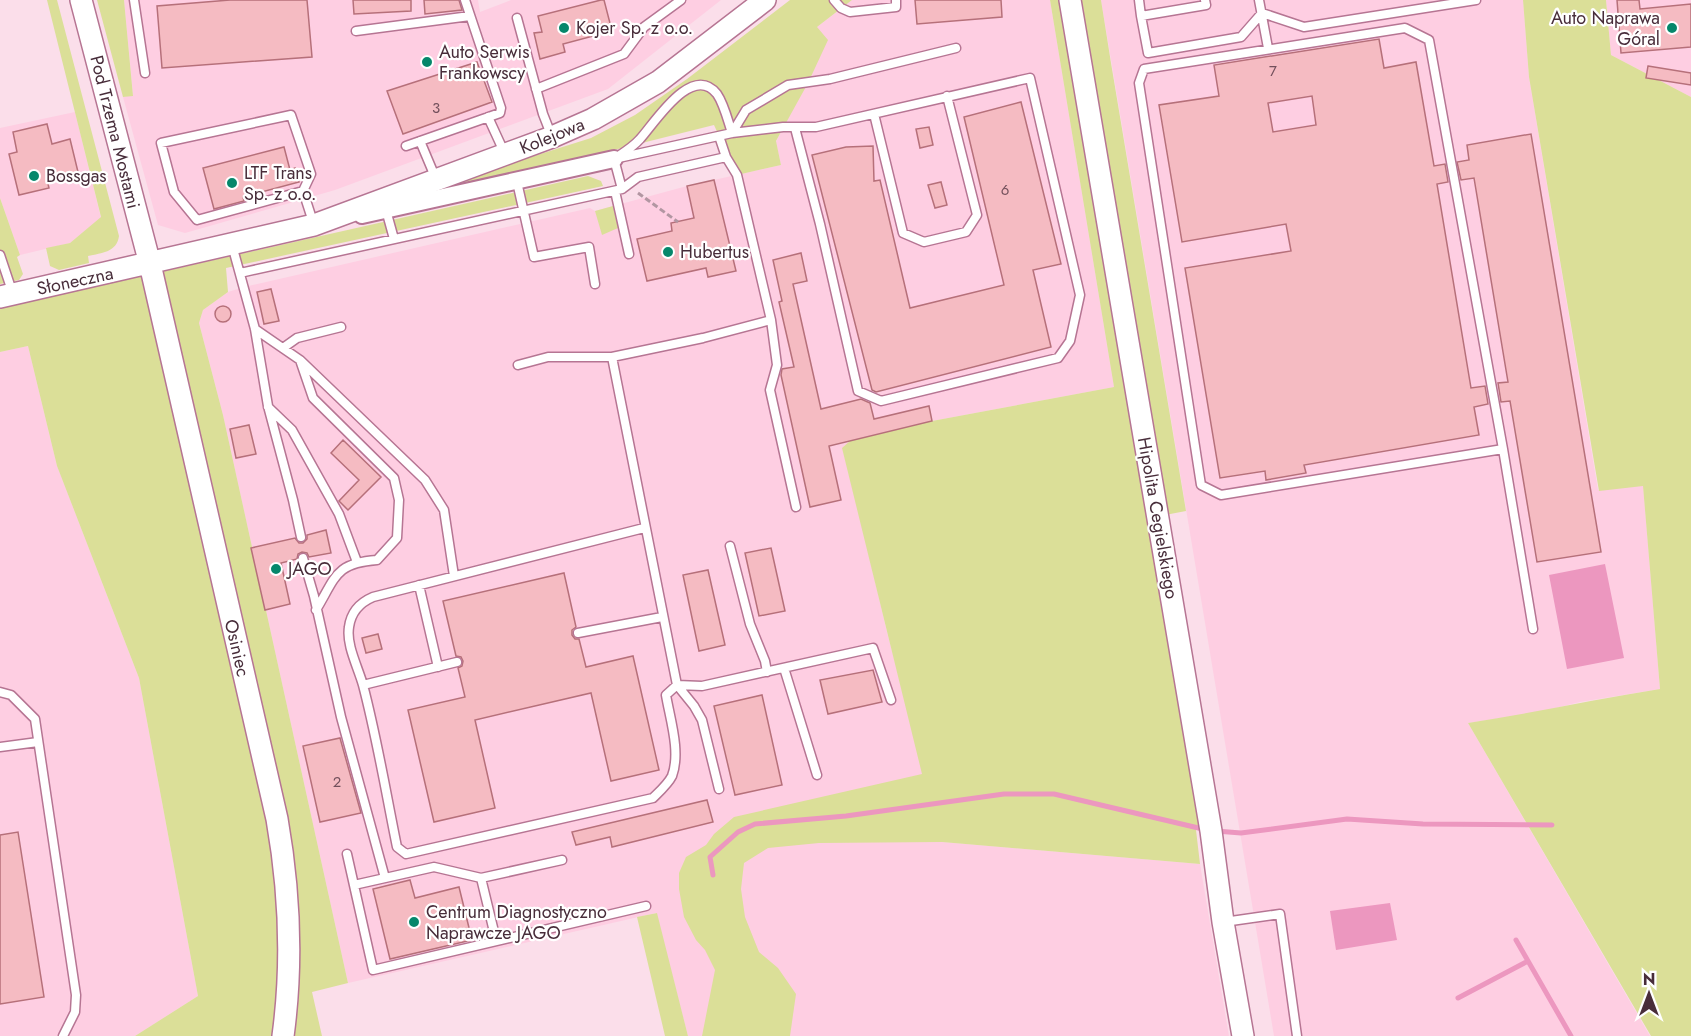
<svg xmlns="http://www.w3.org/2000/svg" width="1691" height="1036" font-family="Jost,sans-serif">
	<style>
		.built { fill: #fecee2 }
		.green { fill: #dbdf98 }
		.water { fill: #ec97bf }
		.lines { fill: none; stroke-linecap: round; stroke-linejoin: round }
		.stream { stroke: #ec97bf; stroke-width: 5 }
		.building { fill: #f5bbc2; stroke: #b6707a; stroke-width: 1.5; fill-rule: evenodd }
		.service-casing { stroke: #b67593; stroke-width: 11 }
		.minor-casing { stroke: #b67593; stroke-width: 20 }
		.tertiary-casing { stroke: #b67593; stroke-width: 24 }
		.path { stroke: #b296a2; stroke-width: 3; stroke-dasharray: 6 3; stroke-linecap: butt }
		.service { stroke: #fff; stroke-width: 8 }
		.minor { stroke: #fff; stroke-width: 16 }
		.tertiary { stroke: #fff; stroke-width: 21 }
		.poi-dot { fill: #06876b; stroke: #fff; stroke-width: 2 }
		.labels { text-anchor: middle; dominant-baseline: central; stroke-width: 4.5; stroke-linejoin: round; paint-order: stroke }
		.number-label { font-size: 15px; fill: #73505c }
		.poi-label { font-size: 18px; fill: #482d3a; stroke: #fff; text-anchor: start }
		.street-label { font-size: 18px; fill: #482d3a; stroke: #fff }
	</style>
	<rect width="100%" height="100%" fill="#fbdeea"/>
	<path class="built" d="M124,0h354l2,12 31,-12h210l-113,89 -273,101 -150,43 -27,-8 -35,-128 10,-2z
		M852,0h198l64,387 -182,34 -75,84 30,127 55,210 258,22 29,172h-541l-32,-123 -308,70 -125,-568 -24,-92 4,-13 25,-18 16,-5 346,-79 5,3 92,-25 94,-21 -5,-23 7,-15 34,-100z
		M1101,0h422l6,77 69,413 45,-5 17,204 -80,13 -44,11 -68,10 182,313h-376z
		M1606,0h85v97l-80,-42z
		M75,112l26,106 -31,25 -50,12 -20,-57v-70z
		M28,346l29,120 82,212 59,318 -63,40h-135v-684z"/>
	<path class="green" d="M47,0h10l62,236c-2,16 -17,17 -31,20l1,7 -30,7 -9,-4 -4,-18 24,-5 31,-26z
		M97,0h27l9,96 -10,1z
		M790,0h62l-35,27 11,13 -20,43 -32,58 5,24 -44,10 -23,-50 -108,27 -150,34 2,-6 133,-42 44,-23 52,-36z
		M1050,0h12l12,67 -4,1 1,7 4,-1 129,756h-8l4,34 -258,-22 -123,1 -51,5 -24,15 -3,26 4,28 14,35 19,16 18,26 -6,42h-88l13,-66 -10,-20 -9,-10 -12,-23 -5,-28v-16l7,-16 20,-12 8,-11 20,-17 188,-43 -80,-326 8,-7 82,-20 182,-34z
		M1078,0h23l10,63 75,448 -21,4 -85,-500 4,-2 -1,-7 -4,1z
		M1523,0h83l5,55 80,42v939h-40l-183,-313c65,-10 128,-24 192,-34l-17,-203 -44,5 -70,-414z
		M588,176l13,5 2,5 -377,82 2,24 -25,18 -4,13 24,92 125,568 -36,9 10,44h-187l63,-40 -59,-318 -82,-212 -29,-120 -28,6v-44z
		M0,198l20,57 -3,2 6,17 -4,6 -19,4z
		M613,206l5,22 -16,7 -7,-24z
		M657,913l31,123h-23l-28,-119z"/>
	<path class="water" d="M1605,564l19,94 -57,11 -18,-94z
		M1390,903l7,37 -61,10 -6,-39z"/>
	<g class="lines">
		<path class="stream" d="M1216,831l25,2 106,-14 76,5 129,1
			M713,875l-3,-18 28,-25 17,-8 91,-8 158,-22h50l153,36
			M1516,940l55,96
			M1458,998l70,-37"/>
	</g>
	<path class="building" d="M230,0h77l5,57 -150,11 -5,-62z
		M353,0h58v11l-57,3z
		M424,0h35l3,10 -37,4z
		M601,0h3l8,31 -49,13 2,8 -25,7 -6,-26 8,-1 -4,-16z
		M915,0h86l1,17 -85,7z
		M1617,0h22l1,9 51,-5v43l-70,6z
		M1379,39l5,29 32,-6 18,104 11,-2 3,18 -11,2 34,204 14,-2 3,18 -14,3 5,28 -175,30 2,8 -40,7 -1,-9 -45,7 -35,-210 106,-17 -5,-27 -104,18 -23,-137 60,-9 -5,-31zM1312,96l4,29 -43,7 -5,-29z
		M477,62l15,40 -89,32 -16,-43z
		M1648,66l43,7v12l-45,-7z
		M1021,102l40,162 -28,6 18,77 -175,45 -4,-2 -60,-235 34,-8 27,-1 1,35 6,-1 30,128 94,-23 -40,-168z
		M47,124l5,20 18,-5 8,33 -31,8 2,8 -30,7 -10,-41 8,-2 -4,-20z
		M929,127l4,18 -13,3 -4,-19z
		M1531,134l70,418 -64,10 -27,-161 -9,1 -3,-19 10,-1 -34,-204 -13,2 -4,-18 12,-2 -2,-15z
		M284,147l6,23 5,-2 4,14 -56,15 1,4 -30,8 -11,-41z
		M714,180l22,91 -28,6 -2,-9 -59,13 -10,-42 35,-8 -1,-8 23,-5 -7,-32z
		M941,182l6,23 -12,3 -7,-23z
		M801,253l6,28 -14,3 28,125 40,-10 9,4 4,16 55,-13 3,15 -103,25 12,54 -31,7 -29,-132 1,-6 12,-2 -15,-65 3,-1 -9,-41z
		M271,289l8,32 -15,3 -7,-32z
		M215 314a8 8 0 1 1 16 0a8 8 0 1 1-16 0Z
		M249,425l7,29 -20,4 -6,-29z
		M343,440l38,37 -33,33 -9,-9 20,-21 -28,-27z
		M326,530l5,23 -22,4 -2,-4 -5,-1 -4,2 -1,5 -16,4 9,41 -25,6 -14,-62 44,-10 4,5h4l4,-4v-4z
		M771,548l14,63 -26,5 -14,-63z
		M708,570l17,75 -26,6 -16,-76z
		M564,573l12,54 -4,3v5l3,4h4l7,28 47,-11 26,114 -48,11 -20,-88 -116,27 20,88 -61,14 -26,-112 57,-13 -7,-29 4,-2 1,-5 -2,-4 -5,-1 -13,-55z
		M378,634l4,15 -16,4 -4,-15z
		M873,670l9,32 -54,12 -8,-34z
		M762,695l20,90 -47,10 -21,-89z
		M340,738l21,75 -41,9 -17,-76z
		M707,800l6,22 -101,25 -2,-10 -34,8 -4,-13z
		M18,832l26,165 -44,7v-169z
		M410,880l5,18 44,-11 13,53 -82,19 -17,-70z"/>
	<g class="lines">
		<defs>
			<path id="service" d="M134,0l11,73
				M834,0l7,8 9,4 46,-5v-7
				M1139,0l2,16 65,-11 -1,-5
				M1259,0l9,48
				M1141,16l7,37 93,-16 21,-24 42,14 172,-27
				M517,18l26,96 9,23
				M356,31l114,-15
				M536,89l88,-35 20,-27 37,-27
				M874,114l29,119 21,9 42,-10 11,-17 -30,-119
				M291,115l20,59 -8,17 -106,29 -23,-28 -13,-49z
				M488,117l17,37
				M732,133c-4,-12 -8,-29 -15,-39 -25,-32 -63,30 -77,45 -7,8 -17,14 -26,20l118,-26 51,-6h33l214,-49 50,217 -10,46 -12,17 -177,43 -23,-10 -38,-167 -25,-96
				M732,133l14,-23 42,-25 42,-6 126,-31
				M719,136l7,21 11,18 34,145 6,45 -7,25 26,117
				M420,141l16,38
				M406,146l94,-33 1,-5 -36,-108
				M517,182l17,75 55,-10 6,37
				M622,189l16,-12 88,-20
				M303,191l11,34
				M615,191l14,63
				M386,210l8,29
				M232,245l23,84 13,77 25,94 8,37
				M0,255l13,39
				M240,273l382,-84 -8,-30
				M255,329l45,31 125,120 19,30 10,66
				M283,348l14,-10 44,-11
				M612,357l65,328 -11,10c4,24 15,57 6,81 -4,8 -13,16 -19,22l-247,56 -9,-7c-11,-54 -20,-109 -34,-162 -5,-18 -17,-40 -14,-58 2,-15 10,-24 24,-30l271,-69
				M300,360l13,38 81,80 5,22 -2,38 -20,22c-42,3 -41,17 -61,50
				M518,365l30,-8h64l91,-19 68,-18
				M268,407l24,23 47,84 18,48
				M1503,449l-282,46 -20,-10 -62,-402 5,-14 261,-41 24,12 74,409 30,180
				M730,546l20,78 15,37 2,11
				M303,558l11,38 27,121 44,161
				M419,585l19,82
				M578,633l84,-16
				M784,668l33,107
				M363,685l94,-23
				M677,685l25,1 171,-38 18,52
				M677,685l17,21 8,14 17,69
				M0,692l11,3 24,24 41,276 -1,17 -12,24
				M0,747l38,-5
				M347,854l26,116 273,-64
				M481,878l81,-18
				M354,885l80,-18 47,11 15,62
				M1224,922l56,-8 17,122"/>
			<path id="minor" d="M362,215l252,-56"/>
			<path id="tertiary" d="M81,0l69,264 127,555c13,74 16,143 6,217
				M1070,0l141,831 12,91 20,114
				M0,297l314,-72 238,-88 41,-18 65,-37 107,-82"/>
		</defs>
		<use href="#service" class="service-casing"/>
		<use href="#minor" class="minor-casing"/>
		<use href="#tertiary" class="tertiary-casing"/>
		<path class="path" d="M638,193l40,29"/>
		<use href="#service" class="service"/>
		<use href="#minor" class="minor"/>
		<use href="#tertiary" class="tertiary"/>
	</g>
	<g class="poi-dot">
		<circle cx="564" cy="28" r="6"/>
		<circle cx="1672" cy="28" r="6"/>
		<circle cx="427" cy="62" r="6"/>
		<circle cx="34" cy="176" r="6"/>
		<circle cx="232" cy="183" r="6"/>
		<circle cx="668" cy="252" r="6"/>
		<circle cx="276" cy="569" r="6"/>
		<circle cx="414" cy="922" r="6"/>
	</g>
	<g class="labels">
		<g class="number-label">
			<text x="1273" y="71">7</text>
			<text x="436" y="108">3</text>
			<text x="1005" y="190">6</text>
			<text x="337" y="782">2</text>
		</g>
		<g class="poi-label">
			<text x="1660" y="18" text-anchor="end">Auto Naprawa<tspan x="1660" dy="21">Góral</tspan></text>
			<text x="576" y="28">Kojer Sp. z o.o.</text>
			<text x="439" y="52">Auto Serwis<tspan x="439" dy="21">Frankowscy</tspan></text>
			<text x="244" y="173">LTF Trans<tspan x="244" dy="21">Sp. z o.o.</tspan></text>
			<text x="46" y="176">Bossgas</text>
			<text x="680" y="252">Hubertus</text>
			<text x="288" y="569">JAGO</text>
			<text x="426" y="912">Centrum Diagnostyczno<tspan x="426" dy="21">Naprawcze JAGO</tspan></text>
		</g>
		<g class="street-label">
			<text transform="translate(115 132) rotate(76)">Pod Trzema Mostami</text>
			<text transform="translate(552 136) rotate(-22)">Kolejowa</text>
			<text transform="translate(75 281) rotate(-12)">Słoneczna</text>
			<text transform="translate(1158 518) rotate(80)">Hipolita Cegielskiego</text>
			<text transform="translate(237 648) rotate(77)">Osiniec</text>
		</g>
	</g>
	<g transform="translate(1649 994)" stroke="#ffffff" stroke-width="4.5" paint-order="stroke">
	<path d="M0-4.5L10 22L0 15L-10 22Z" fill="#482d3a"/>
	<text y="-9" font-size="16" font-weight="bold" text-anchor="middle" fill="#482d3a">N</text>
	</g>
</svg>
